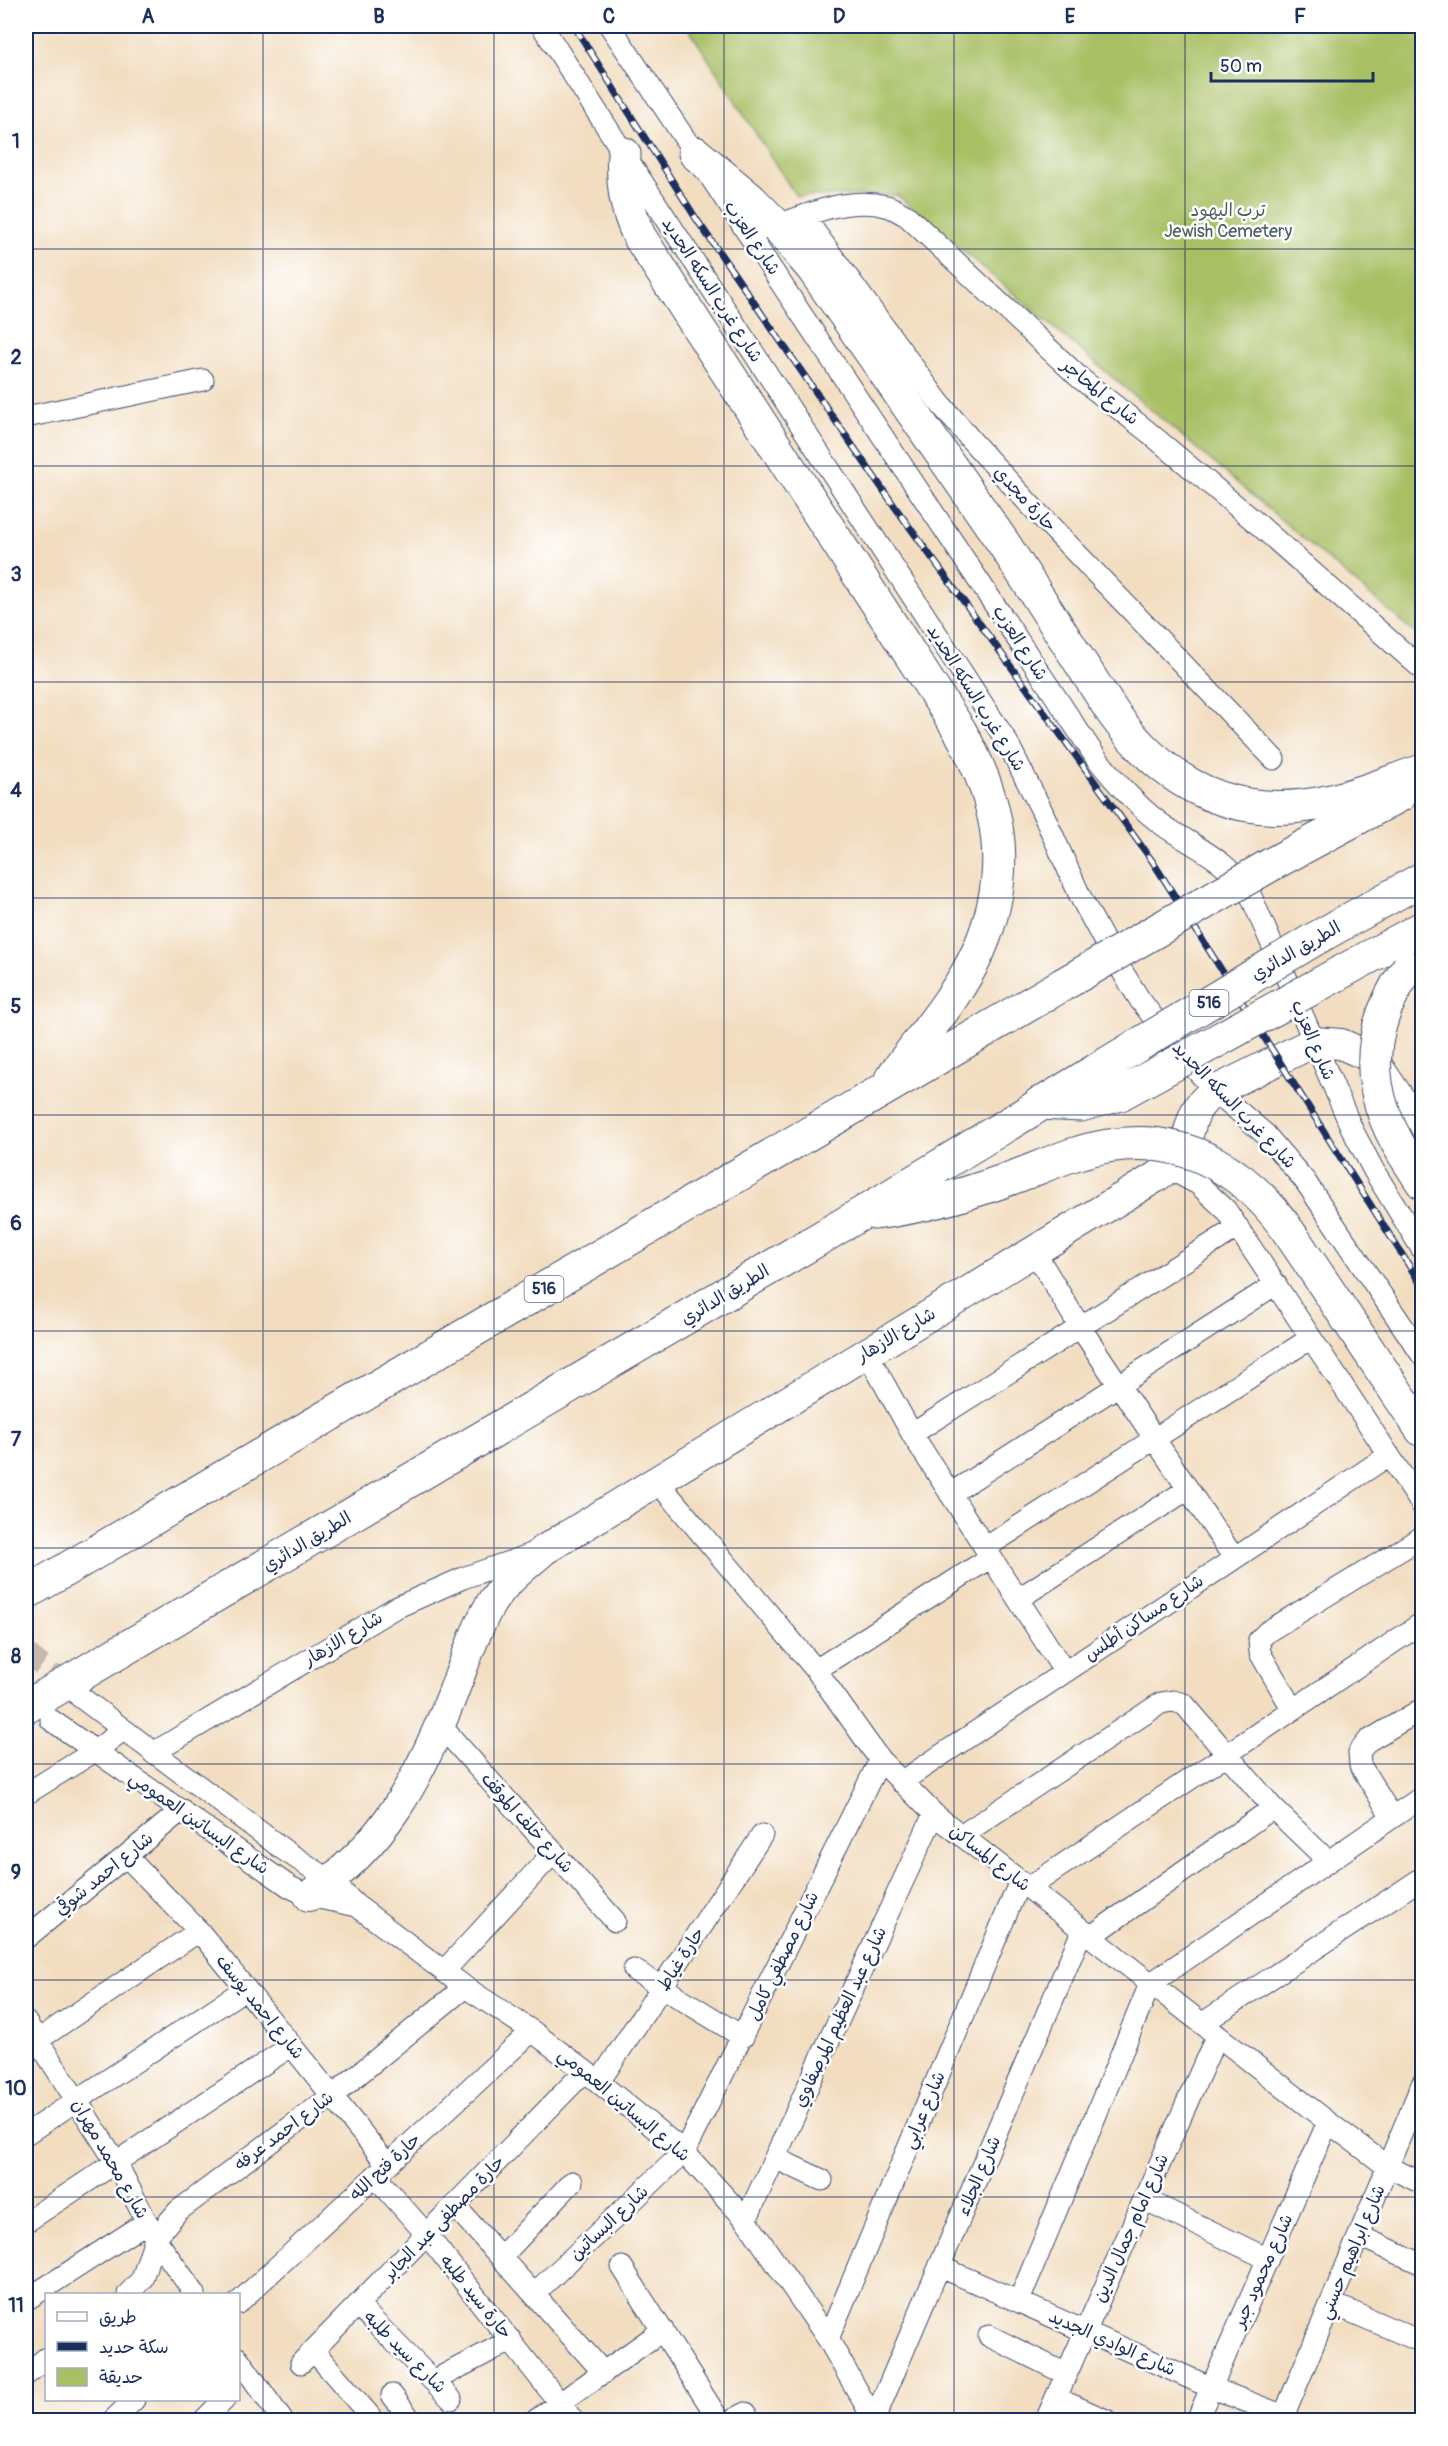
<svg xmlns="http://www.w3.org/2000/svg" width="1448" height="2446" font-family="Pangolin,'Playpen Sans Arabic',sans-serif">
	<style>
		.green { fill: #a8bf64; stroke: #627761; stroke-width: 1.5 }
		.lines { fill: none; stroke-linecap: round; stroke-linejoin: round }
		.street-tunnel { stroke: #c7baac; stroke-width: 21; stroke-dasharray: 21 10; stroke-linecap: butt }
		.street-casing { stroke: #3b496d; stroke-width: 23 }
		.secondary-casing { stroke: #3b496d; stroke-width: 32 }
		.highway-casing { stroke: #3b496d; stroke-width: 35 }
		.street { stroke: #fff; stroke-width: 21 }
		.secondary { stroke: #fff; stroke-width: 30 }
		.highway { stroke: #fff; stroke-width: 33 }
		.rail-casing { stroke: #1b2f5e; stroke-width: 7 }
		.rail { stroke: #fff; stroke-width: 4.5; stroke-dasharray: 14; stroke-linecap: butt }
		.highway-bridge-casing { stroke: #3b496d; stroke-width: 35; stroke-linecap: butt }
		.highway-bridge { stroke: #fff; stroke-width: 33 }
		.grid { fill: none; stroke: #1b2f5e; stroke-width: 1.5; stroke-opacity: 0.55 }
		.labels { text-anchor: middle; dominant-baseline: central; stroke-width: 5; stroke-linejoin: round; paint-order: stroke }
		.shield { fill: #fff; stroke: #5f6d8e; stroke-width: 1.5 }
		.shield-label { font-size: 16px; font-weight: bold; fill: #1b2f5e }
		.park-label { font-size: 18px; fill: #4c6160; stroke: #fff }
		.street-label { font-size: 18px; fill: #1b2f5e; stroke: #fff }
		.neatline { fill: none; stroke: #1b2f5e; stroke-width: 2 }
		.grid-label { font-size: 20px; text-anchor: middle; font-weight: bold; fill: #1b2f5e }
	</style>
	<rect width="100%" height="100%" fill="#fff"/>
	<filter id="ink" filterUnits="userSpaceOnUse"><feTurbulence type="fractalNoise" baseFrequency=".0167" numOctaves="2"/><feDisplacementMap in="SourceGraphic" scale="12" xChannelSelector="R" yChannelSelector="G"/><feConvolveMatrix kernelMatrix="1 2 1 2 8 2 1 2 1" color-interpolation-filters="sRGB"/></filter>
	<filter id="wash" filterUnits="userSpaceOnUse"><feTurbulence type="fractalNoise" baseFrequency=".008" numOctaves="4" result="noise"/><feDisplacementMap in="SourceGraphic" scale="24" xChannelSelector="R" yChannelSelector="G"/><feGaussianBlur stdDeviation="1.35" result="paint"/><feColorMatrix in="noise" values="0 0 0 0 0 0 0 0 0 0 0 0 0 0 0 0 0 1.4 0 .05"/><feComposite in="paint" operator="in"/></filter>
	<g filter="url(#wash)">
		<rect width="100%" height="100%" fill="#f2ddc0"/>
		<path class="green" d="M687,26h735v613l-525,-444 -101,1z"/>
	</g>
	<g filter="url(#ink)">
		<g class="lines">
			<path class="street-tunnel" d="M26,1652l46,38"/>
			<defs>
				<path id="street" d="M542,26l82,128 382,586 35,69 40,89 28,52 31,50 36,47 39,44 50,43 40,47 117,174
					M610,26l485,730c21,27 44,53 72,72 35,23 57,30 83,66l102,235 22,42 48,78
					M804,217l134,184 33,39 62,68 241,251
					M768,229c36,-13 78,-33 118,-23 7,1 14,7 21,10l174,163 66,52 112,94 163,144
					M26,417l177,-37
					M1168,1168l30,16 28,26 196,295
					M1034,1251l46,76 154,231
					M867,1353l45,81 152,237
					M912,1434l326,-207
					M657,1481l159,189 64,90 54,54 394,308 60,45 34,16
					M950,1494l326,-210
					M985,1548l326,-210
					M1018,1599l170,-110
					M816,1670l175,-113
					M79,1696l205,154 47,31 26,25 108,81 67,44 53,40 99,81 62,68 82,119 46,81
					M1293,1710l-33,-57 -1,-13 8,-8 155,-95
					M51,1720l239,167 19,9 48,10
					M440,1725l175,196
					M153,1753l240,-144 70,-31 69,-24
					M901,1782l488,-327
					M26,1794l69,-43 28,-21
					M1392,1817l-32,-52 -1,-13 9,-11 54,-32
					M962,1835l199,-132 12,-2 11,3 89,104 55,53
					M126,1856l73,75 188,233
					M1028,1888l394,-265
					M1090,1937l183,-129
					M26,1938l156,-128
					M634,1970l109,67
					M444,1971l110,-119
					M26,2022l90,140 39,76 40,56
					M1203,2023l219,-145
					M26,2048l173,-117
					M599,2082l163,-247
					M26,2134l219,-145
					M775,2158l47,22
					M375,2176l52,59 146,185
					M1144,2199l124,60
					M455,2206l149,167
					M746,2220l188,-406
					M26,2222l265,-176
					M1359,2236l63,28
					M501,2257l71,-75
					M622,2267l97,153
					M941,2267l271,121 72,28
					M128,2294l14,-15 13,-41 23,-27 154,-115 133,-109
					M534,2294l150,-142 196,-392
					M26,2300l121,-78
					M1019,2301l131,-317 272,-187
					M238,2303l294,-272
					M1331,2303l91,39
					M358,2305l93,94
					M989,2336l77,38
					M828,2339l192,-458
					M314,2351l56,65
					M238,2358l44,62
					M301,2363l284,-292
					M26,2375l20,-17
					M433,2381l78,-41
					M392,2395l19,25
					M1056,2398l50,22
					M113,2420l21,-20
					M204,2420l20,-20
					M536,2420l127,-90
					M733,2420l13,-7
					M874,2420l208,-489
					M1046,2420l171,-385
					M1197,2420l131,-298
					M1282,2420l140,-336"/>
				<path id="secondary" d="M309,1896c75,-51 109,-115 142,-198 12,-30 22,-64 39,-93 13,-22 35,-38 54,-55l612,-373c12,-8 23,-17 28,-31 10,-25 6,-37 31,-55l99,-49 27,2 25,11 10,9 46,68"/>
				<path id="highway" d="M695,153l56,47 26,26 37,44 190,274 109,169c54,75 126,110 218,88 31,-7 61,-20 91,-30
					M624,154c-2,30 2,55 15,82l321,495c41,73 53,140 19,219 -20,45 -59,89 -88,129
					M1272,864l128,-69
					M1313,940l109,-61
					M1336,975l86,-47
					M1040,1103l41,2 39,-11
					M1404,1154l18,28
					M875,1213c54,-7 104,-22 155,-42
					M1293,1238l129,192
					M26,1593l1036,-608
					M26,1707l835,-493 244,-149"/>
			</defs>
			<use href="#street" class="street-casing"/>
			<use href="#secondary" class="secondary-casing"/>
			<use href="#highway" class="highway-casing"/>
			<use href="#street" class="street"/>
			<use href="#secondary" class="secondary"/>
			<use href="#highway" class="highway"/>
			<defs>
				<path id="rail" d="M574,26l123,194 198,287 258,355 269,424"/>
			</defs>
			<use href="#rail" class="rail-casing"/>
			<use href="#rail" class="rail"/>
			<defs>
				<path id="highway-bridge" d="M1062,985l210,-121
					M1105,1065l208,-125
					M1120,1094l216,-119
					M1404,1154c-40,-64 -40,-124 4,-186
					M1030,1171c25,-10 51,-21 78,-25 80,-13 143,28 185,92"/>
			</defs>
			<use href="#highway-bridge" class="highway-bridge-casing"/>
			<use href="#highway-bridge" class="highway-bridge"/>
		</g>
	</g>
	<path class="grid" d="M263,26v2394M494,26v2394M724,26v2394M954,26v2394M1185,26v2394M26,249h1396M26,466h1396M26,682h1396M26,898h1396M26,1115h1396M26,1331h1396M26,1548h1396M26,1764h1396M26,1980h1396M26,2197h1396"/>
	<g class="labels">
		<g class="shield">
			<rect x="1189.5" y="990" width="39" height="26" rx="4.5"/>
			<rect x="524.5" y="1276" width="39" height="26" rx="4.5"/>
		</g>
		<g class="shield-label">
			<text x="1209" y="1003">516</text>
			<text x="544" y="1289">516</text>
		</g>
		<g class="park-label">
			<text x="1228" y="210">ترب اليهود<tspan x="1228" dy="21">Jewish Cemetery</tspan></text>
		</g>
		<g class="street-label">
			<text transform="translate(752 238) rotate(56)">شارع العزب</text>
			<text transform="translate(712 290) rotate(57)">شارع غرب السكه الحديد</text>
			<text transform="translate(1100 392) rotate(39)">شارع المحاجر</text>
			<text transform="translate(1025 499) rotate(47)">حارة مجدي</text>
			<text transform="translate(1020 643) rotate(57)">شارع العزب</text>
			<text transform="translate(976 698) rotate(58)">شارع غرب السكه الحديد</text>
			<text transform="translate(1296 951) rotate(-30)">الطريق الدائري</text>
			<text transform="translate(1313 1040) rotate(67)">شارع العزب</text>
			<text transform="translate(1234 1105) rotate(46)">شارع غرب السكه الحديد</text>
			<text transform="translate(725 1295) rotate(-31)">الطريق الدائري</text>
			<text transform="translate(896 1335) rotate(-31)">شارع الازهار</text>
			<text transform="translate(307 1542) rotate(-31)">الطريق الدائري</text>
			<text transform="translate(1144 1618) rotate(-34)">شارع مساكن أطلس</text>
			<text transform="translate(343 1639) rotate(-31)">شارع الازهار</text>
			<text transform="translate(199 1823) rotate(35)">شارع البساتين العمومي</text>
			<text transform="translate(527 1823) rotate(48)">شارع خلف الموقف</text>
			<text transform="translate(990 1858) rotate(38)">شارع المساكن</text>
			<text transform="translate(104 1874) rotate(-39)">شارع احمد شوقي</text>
			<text transform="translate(783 1956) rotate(-64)">شارع مصطفي كامل</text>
			<text transform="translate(681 1959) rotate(-57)">حارة غياط</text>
			<text transform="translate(260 2007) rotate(51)">شارع احمد يوسف</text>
			<text transform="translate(840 2017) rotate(-65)">شارع عبد العظيم المرصفاوي</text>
			<text transform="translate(624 2105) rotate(40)">شارع البساتين العمومي</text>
			<text transform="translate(924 2110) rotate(-67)">شارع عرابي</text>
			<text transform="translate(284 2131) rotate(-37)">شارع احمد عرفه</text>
			<text transform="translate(110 2159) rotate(60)">شارع محمد مهران</text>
			<text transform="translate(385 2167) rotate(-43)">حارة فتح الله</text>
			<text transform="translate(979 2176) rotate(-67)">شارع الجلاء</text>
			<text transform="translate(444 2218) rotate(-46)">حارة مصطفى عبد الجابر</text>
			<text transform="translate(609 2223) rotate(-43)">شارع البساتين</text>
			<text transform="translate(1131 2228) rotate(-66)">شارع امام جمال الدين</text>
			<text transform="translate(1352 2252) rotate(-67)">شارع ابراهيم حسني</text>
			<text transform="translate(1263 2271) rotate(-66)">شارع محمود جبر</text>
			<text transform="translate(476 2297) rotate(51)">حارة سيد طلبه</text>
			<text transform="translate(1112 2343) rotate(24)">شارع الوادي الجديد</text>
			<text transform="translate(405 2352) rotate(45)">شارع سيد طلبه</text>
		</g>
	</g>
	<rect width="1448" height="2446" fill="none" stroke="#fff" stroke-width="66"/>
	<rect x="45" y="2293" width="195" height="108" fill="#ffffff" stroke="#a4acbf" stroke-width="1.5"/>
	<rect x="57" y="2312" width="30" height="9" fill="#ffffff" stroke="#a4acbf" stroke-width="1.5"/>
	<text x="99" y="2323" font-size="18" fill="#1b2f5e">طريق</text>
	<rect x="57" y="2342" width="30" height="9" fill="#1b2f5e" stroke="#a4acbf" stroke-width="1.5"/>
	<text x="99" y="2353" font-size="18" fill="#1b2f5e">سكة حديد</text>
	<rect x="57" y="2368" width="30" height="18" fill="#a8bf64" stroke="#a4acbf" stroke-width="1.5"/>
	<text x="99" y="2383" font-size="18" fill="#1b2f5e">حديقة</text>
	<path d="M1211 72v9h162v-9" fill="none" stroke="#1b2f5e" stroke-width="3"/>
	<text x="1220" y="72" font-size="18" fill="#1b2f5e" stroke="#ffffff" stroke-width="4.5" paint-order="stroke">50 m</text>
	<rect x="33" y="33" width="1382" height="2380" class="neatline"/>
	<g class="grid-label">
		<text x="148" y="23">A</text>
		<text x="379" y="23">B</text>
		<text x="609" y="23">C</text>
		<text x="839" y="23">D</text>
		<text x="1070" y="23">E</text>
		<text x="1300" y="23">F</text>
		<text x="16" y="148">1</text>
		<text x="16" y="364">2</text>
		<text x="16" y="581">3</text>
		<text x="16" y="797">4</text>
		<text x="16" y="1013">5</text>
		<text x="16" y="1230">6</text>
		<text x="16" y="1446">7</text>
		<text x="16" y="1663">8</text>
		<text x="16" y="1879">9</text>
		<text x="16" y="2095">10</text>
		<text x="16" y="2312">11</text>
	</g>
</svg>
